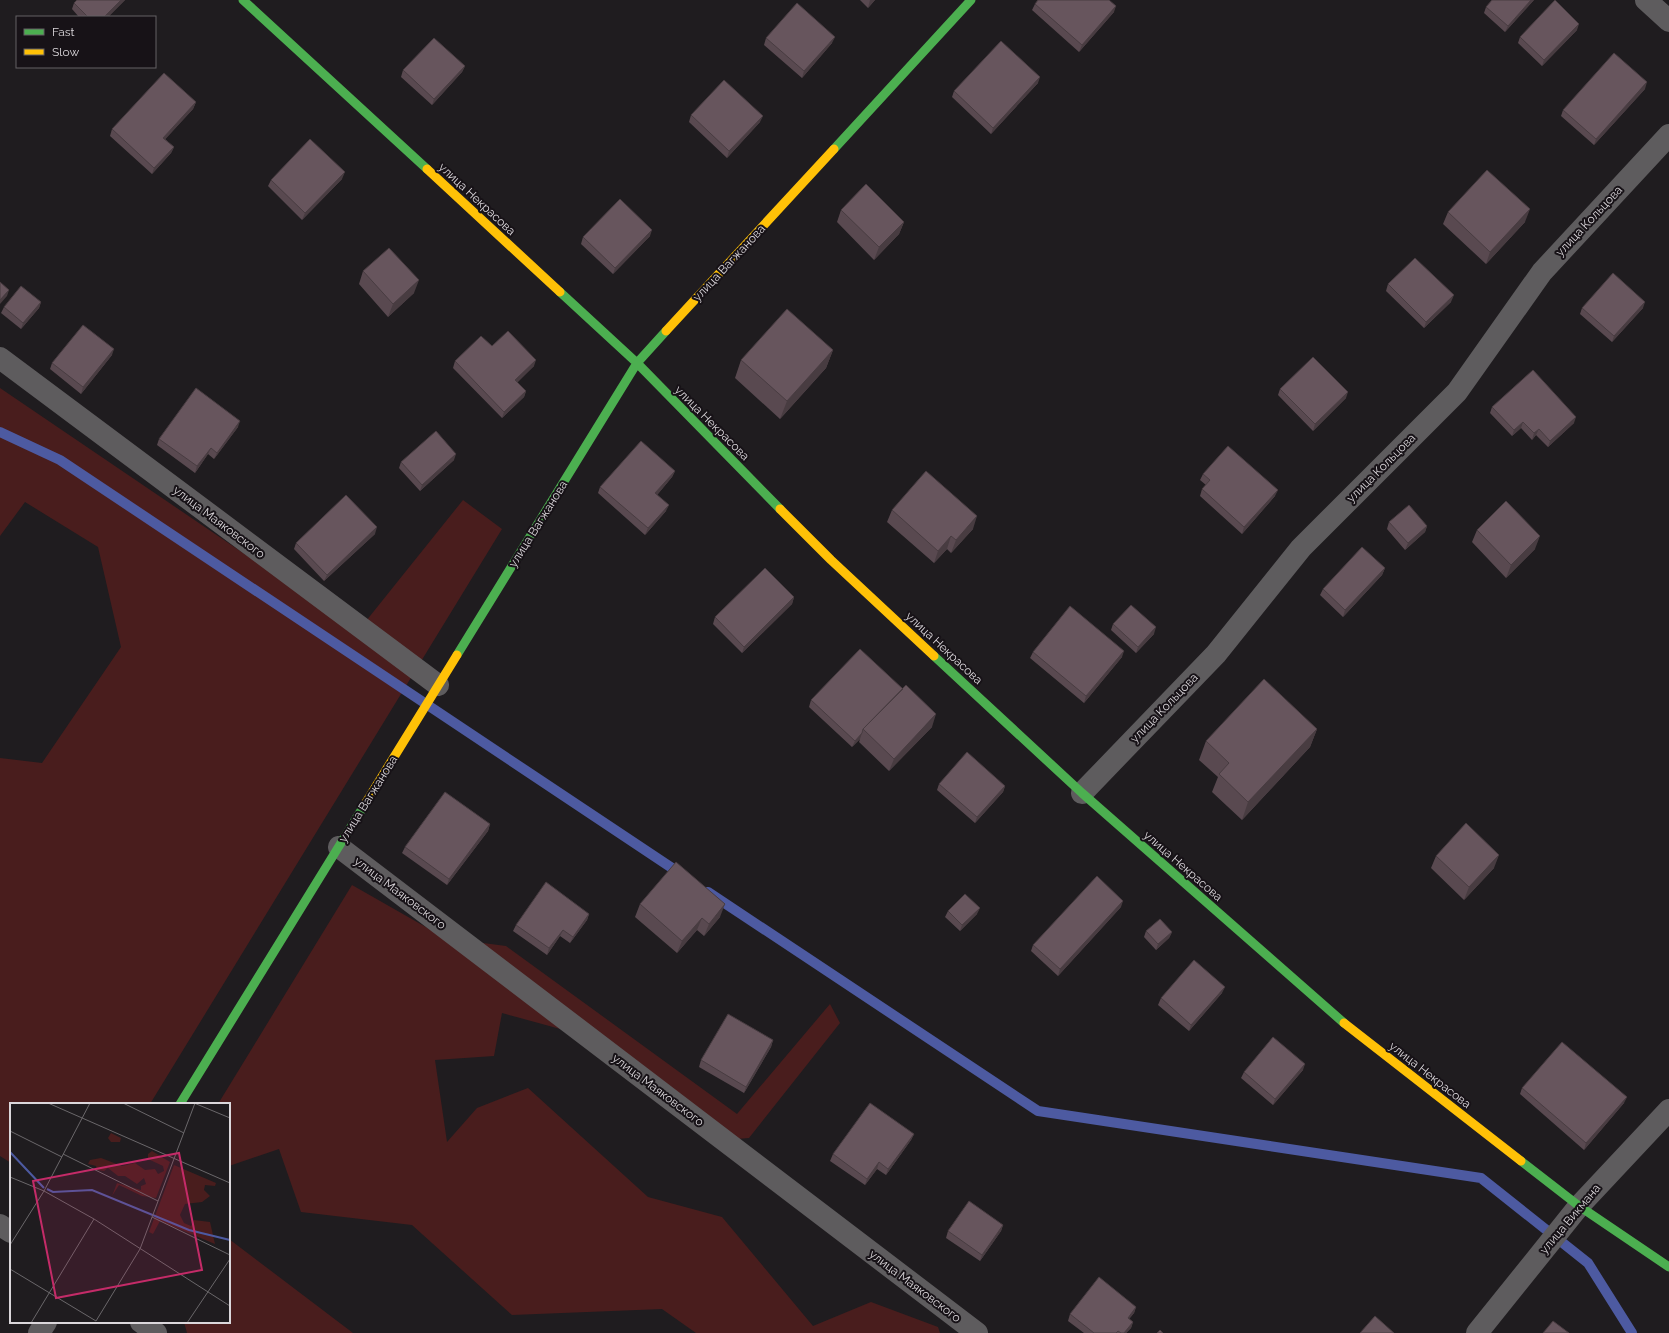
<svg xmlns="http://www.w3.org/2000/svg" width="1669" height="1333" font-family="Raleway,sans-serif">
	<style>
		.green { fill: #491d1d }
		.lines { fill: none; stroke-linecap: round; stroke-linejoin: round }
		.stream { stroke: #4d5aa1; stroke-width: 10 }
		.street { stroke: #5e5c5e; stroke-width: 22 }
		.fast { stroke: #4caf50; stroke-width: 9 }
		.slow { stroke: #ffc107; stroke-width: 9 }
		.wall { fill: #594950 }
		.shaded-wall { fill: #483c41 }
		.building { fill: #67555d; stroke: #483c41 }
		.labels { text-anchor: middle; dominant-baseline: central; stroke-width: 4; stroke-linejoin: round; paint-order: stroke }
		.street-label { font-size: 12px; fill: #dbd7db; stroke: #171217 }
		.inset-river { fill: none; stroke: #4d5aa1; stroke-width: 2 }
		.inset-road { fill: none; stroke: #6a676a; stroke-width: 1 }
		.view { fill: #c42b68; fill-opacity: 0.15; stroke: #c42b68; stroke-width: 2 }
		.inset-edge { fill: none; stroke: #dbd7db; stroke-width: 2 }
	</style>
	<rect width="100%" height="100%" fill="#1f1c1f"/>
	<path class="green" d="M0,388l358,243 105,-131 39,29 -352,575h-139v59l-11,-7v-398l42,5 79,-116 -23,-100 -73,-45 -25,34z
		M352,885l93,53 61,8 231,168 93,-110 10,19 -91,115 -26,2 -119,-99 -102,-28 -8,43 -59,4 12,82 30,-34 51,-20 120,109 74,20 91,109 58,-24 67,25 2,6h-244l-34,-24 -150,6 -100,-90 -111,-13 -22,-63 -50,17v-62h-11z
		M229,1239l124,94h-166l-3,-11h45z"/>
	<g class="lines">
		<path class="stream" d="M0,432l60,28 621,414
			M708,892l330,219 443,67 107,85 44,70"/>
		<path class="street" d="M1646,0l23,21
			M0,358l438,327
			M1082,793l134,-139 85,-106 156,-156 85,-120 127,-137
			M339,847l638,486
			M0,1225l11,7
			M141,1322l15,11
			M39,1333l7,-11
			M1477,1333l102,-127 90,-96"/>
		<path class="fast" d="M243,0l184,169
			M834,149l137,-149
			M560,292l77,71 143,146
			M457,655l180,-292 29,-32
			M934,656l148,137 262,230
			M180,1104l185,-300
			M1521,1161l58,45 90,61"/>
		<path class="slow" d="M427,169l133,123
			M666,331l168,-182
			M780,509l51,51 103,96
			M365,804l92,-149
			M1344,1023l177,138"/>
	</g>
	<path class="wall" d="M77,0h48l-17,17h-29l-7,-8 2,-6z
		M860,0h15l-7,8z
		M1534,0l-29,32 -21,-19 2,-6z
		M1035,4l79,8 -35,40 -47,-42z
		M1577,30l-35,36 -24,-23 2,-6z
		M766,38l66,5 -30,35 -38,-33z
		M465,66l-3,6 -30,33 -31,-28 2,-7z
		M1038,83l-47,51 -39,-37 2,-6z
		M1645,89l-51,56 -33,-29 2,-6z
		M196,102l-3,7 -28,30 9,8 -3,6 -19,21 -42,-38 2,-7z
		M691,115l69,7 -33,36 -38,-36z
		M342,179l-40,41 -34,-34 3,-6z
		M841,210l63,12 -5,12 -25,26 -37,-38z
		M1448,212l77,10 -39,42 -43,-40z
		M650,236l-37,38 -32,-30 2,-7z
		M363,271l51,22 -26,24 -29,-33z
		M1388,284l63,18 -27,26 -38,-37z
		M41,302l-2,6 -18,21 -20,-16 3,-6z
		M1582,308h61l-31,34 -32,-28z
		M492,346l42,20 -17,16 9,9 -2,6 -22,21 -49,-50 2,-7z
		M833,350l-7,18 -46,51 -45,-41 6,-18z
		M112,355l-31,39 -31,-25 2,-6z
		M1280,389l66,9 -33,33 -35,-36z
		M1492,407l82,16 -26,24 -12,-12 -4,5 -11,-12 -9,8 -22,-23z
		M238,427l-24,32 -6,-5 -13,19 -38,-28 2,-6z
		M454,460l-34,31 -21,-23 2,-6z
		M675,471l-3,6 -15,18 9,16 -21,24 -47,-42 2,-6z
		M1203,474l72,22 -33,38 -42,-38 2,-7 4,-4 -6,-5z
		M892,510l81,19 -22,24 -4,-4 -13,14 -47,-41z
		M1389,522l38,4 -2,6 -20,18 -18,-21z
		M1477,530l58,19 -29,29 -34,-36z
		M375,534l-51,47 -30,-32 2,-6z
		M1385,568l-3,7 -39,42 -23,-22 3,-6z
		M794,597l-2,7 -50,49 -29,-29 2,-7z
		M1113,624l41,10 -18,19 -25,-23z
		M1033,652l89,5 -38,46 -54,-45z
		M811,700l121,27 -43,44 -30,-29 1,-3 -8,8 -43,-40z
		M1317,729l-7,18 -68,73 -30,-28 6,-15 -19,-17 7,-19z
		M939,784l66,2 -2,6 -28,31 -38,-33z
		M490,824l-2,7 -41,54 -45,-32 3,-6z
		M1436,856l58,12 -30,32 -33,-32z
		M640,904l80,13 -16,19 -7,-6 -20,23 -42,-36z
		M1121,907l-63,69 -27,-25 2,-6z
		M948,911l29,3 -17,17 -15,-14z
		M589,914l-2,6 -17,23 -10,-7 -13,19 -34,-24 3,-6z
		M1146,931l26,1 -3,6 -13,12 -12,-13z
		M1222,993l-33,38 -31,-26 3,-7z
		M773,1040l-2,7 -27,46 -45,-26 2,-7z
		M1303,1070l-30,35 -32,-27 3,-6z
		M1522,1088l102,15 -40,47 -64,-56z
		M914,1134l-3,6 -25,35 -9,-6 -12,16 -35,-24 3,-7z
		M1003,1225l-2,6 -21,30 -34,-23 2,-7z
		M1136,1307l-2,6 -5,6 4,3 -2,6 -5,5h-42l-16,-12 2,-7z"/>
	<path class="shaded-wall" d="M121,0h4l-17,17h-4z
		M870,0h5l-7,8z
		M1531,0h3l-29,32 3,-6z
		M1116,6l-2,6 -35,40 3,-7z
		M1579,24l-2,6 -35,36 2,-6z
		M835,37l-3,6 -30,35 2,-7z
		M465,66l-3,6 -30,33 2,-6z
		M1040,77l-2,6 -47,51 2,-6z
		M1647,82l-2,7 -51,56 2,-6z
		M196,102l-3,7 -32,35 2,-6z
		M763,116l-3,6 -33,36 2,-7z
		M174,147l-3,6 -19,21 2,-6z
		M345,172l-3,7 -40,41 3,-7z
		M1530,209l-5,13 -39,42 4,-12z
		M904,222l-5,12 -25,26 5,-13z
		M652,230l-2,6 -37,38 2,-6z
		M419,280l-5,13 -26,24 5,-13z
		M9,290l-2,6 -7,8v-4z
		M1454,295l-3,7 -27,26 2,-6z
		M41,302l-2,6 -18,21 2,-6z
		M1645,302l-2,6 -31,34 2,-6z
		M114,349l-2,6 -31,39 2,-7z
		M833,350l-7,18 -46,51 7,-18z
		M536,360l-2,6 -21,21 2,-7z
		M526,391l-2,6 -22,21 2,-6z
		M1348,392l-2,6 -33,33 2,-7z
		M1576,417l-2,6 -26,24 2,-6z
		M240,421l-2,6 -24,32 3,-6z
		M1523,422l-2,6 -9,8 2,-6z
		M1539,429l-3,6 -4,5 2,-7z
		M211,448l-3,6 -13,19 2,-7z
		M456,454l-2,6 -34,31 2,-6z
		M675,471l-3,6 -19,23 2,-7z
		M1278,490l-3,6 -33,38 2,-7z
		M669,505l-3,6 -21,24 3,-7z
		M977,516l-4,13 -22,24 5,-13z
		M1427,526l-2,6 -20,18 3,-7z
		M377,527l-2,7 -51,47 3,-6z
		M951,536l-4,13 -13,14 4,-12z
		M1540,536l-5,13 -29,29 5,-13z
		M1385,568l-3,7 -39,42 2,-7z
		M794,597l-2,7 -50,49 2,-6z
		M1156,627l-2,7 -18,19 2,-6z
		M1124,651l-2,6 -38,46 2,-7z
		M936,714l-4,13 -43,44 5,-12z
		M1317,729l-7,18 -68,73 6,-18z
		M862,733l-2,6 -8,8 3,-6z
		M1005,786l-2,6 -28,31 2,-6z
		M490,824l-2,7 -41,54 2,-6z
		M1499,855l-5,13 -30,32 5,-13z
		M1123,901l-2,6 -63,69 2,-7z
		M725,904l-5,13 -16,19 5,-12z
		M980,908l-3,6 -17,17 2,-6z
		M589,914l-2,6 -17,23 3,-6z
		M702,918l-5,12 -20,23 5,-12z
		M563,930l-3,6 -13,19 2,-7z
		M1172,932l-3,6 -13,12 2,-6z
		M1225,987l-3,6 -33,38 2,-6z
		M773,1040l-2,7 -27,46 2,-6z
		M1305,1064l-2,6 -30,35 2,-6z
		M1627,1097l-3,6 -40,47 2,-7z
		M914,1134l-3,6 -25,35 2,-6z
		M879,1162l-2,7 -12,16 2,-6z
		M1003,1225l-2,6 -21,30 2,-6z
		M1136,1307l-2,6 -9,11 3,-6z
		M1133,1322l-2,6 -5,5h-2z"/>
	<path class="building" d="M77,0h44l-17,17h-16l-14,-14z
		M1038,0h71l7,6 -34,39 -47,-41z
		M1492,0h39l-23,26 -22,-19z
		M1555,0l24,24 -35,36 -24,-23z
		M797,3l38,34 -31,34 -38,-33z
		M434,38l31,28 -31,33 -31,-29z
		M1001,41l39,36 -47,51 -39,-37z
		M1614,53l33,29 -51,57 -33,-29z
		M164,73l32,29 -33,36 11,9 -20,21 -42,-39z
		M724,80l39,36 -34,35 -38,-36z
		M310,139l35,33 -40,41 -34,-33z
		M1487,170l43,39 -40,43 -42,-40z
		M866,184l38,38 -25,25 -38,-37z
		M620,199l32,31 -37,38 -32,-31z
		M389,248l30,32 -26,24 -30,-33z
		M1415,258l39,37 -28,27 -38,-38z
		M1613,273l32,29 -31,34 -32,-28z
		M0,282l9,8 -9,10z
		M21,286l20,16 -18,21 -19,-16z
		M787,309l46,41 -46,51 -46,-41z
		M83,325l31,24 -31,38 -31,-24z
		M508,331l28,29 -21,20 11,11 -22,21 -49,-51 26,-25 11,10z
		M1313,357l35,35 -33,32 -35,-35z
		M1533,370l43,47 -26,24 -11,-12 -5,4 -11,-11 -9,8 -22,-23z
		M196,388l44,33 -23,32 -6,-5 -14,18 -38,-27z
		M436,431l20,23 -34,31 -21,-23z
		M641,441l34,30 -20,22 14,12 -21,23 -48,-41z
		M1228,446l50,44 -34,37 -42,-38 8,-9 -7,-6z
		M926,471l51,45 -21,24 -5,-4 -13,15 -46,-41z
		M346,495l31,32 -50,48 -31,-32z
		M1506,501l34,35 -29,29 -34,-35z
		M1409,505l18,21 -19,17 -19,-21z
		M1362,547l23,21 -40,42 -22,-21z
		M765,568l29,29 -50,50 -29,-30z
		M1131,605l25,22 -18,20 -25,-23z
		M1070,606l54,45 -38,45 -53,-44z
		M860,649l43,40 -40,40 -1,4 -7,8 -44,-41z
		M1264,679l53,50 -69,73 -29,-28 10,-11 -23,-22z
		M906,685l30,29 -42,45 -31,-30z
		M967,752l38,34 -28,31 -38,-33z
		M445,792l45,32 -41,55 -44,-32z
		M1466,823l33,32 -30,32 -33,-31z
		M676,862l49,42 -16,20 -7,-6 -20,23 -42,-37z
		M1097,876l26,25 -63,68 -27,-24z
		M546,882l43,32 -16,23 -10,-7 -14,18 -33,-23z
		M965,894l15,14 -18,17 -14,-14z
		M1160,919l12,13 -14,12 -12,-13z
		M1194,960l31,27 -34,38 -30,-27z
		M728,1014l45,26 -27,47 -45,-27z
		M1273,1037l32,27 -30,35 -31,-27z
		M1562,1042l65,55 -41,46 -64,-55z
		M870,1103l44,31 -26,35 -9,-7 -12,17 -34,-25z
		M969,1201l34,24 -21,30 -34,-24z
		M1099,1277l37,30 -8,11 5,4 -9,11h-3l-3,-2 -2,2h-22l-24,-19z
		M1375,1316l19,17h-34z
		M1553,1321l16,12h-26z
		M1160,1330l3,3h-6z"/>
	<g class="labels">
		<g class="street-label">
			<text transform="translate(477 199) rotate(43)">улица Некрасова</text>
			<text transform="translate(1589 221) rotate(-47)">улица Кольцова</text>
			<text transform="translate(729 263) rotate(-47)">улица Вагжанова</text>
			<text transform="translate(712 423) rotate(45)">улица Некрасова</text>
			<text transform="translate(1381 468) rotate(-45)">улица Кольцова</text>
			<text transform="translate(219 522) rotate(37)">улица Маяковского</text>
			<text transform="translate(538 524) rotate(-58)">улица Вагжанова</text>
			<text transform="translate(944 648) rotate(43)">улица Некрасова</text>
			<text transform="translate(1164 708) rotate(-46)">улица Кольцова</text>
			<text transform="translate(368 799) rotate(-58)">улица Вагжанова</text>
			<text transform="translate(1183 866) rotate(41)">улица Некрасова</text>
			<text transform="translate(400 893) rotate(37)">улица Маяковского</text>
			<text transform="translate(1430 1075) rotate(38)">улица Некрасова</text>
			<text transform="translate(658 1090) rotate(37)">улица Маяковского</text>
			<text transform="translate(1570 1219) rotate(-50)">улица Викмана</text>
			<text transform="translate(915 1286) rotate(37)">улица Маяковского</text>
		</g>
	</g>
	<g transform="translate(10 1103)">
		<rect width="220" height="220" fill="#1f1c1f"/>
		<path d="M101,30l10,5 -1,4h-9l-3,-4zM142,48l18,11 -14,36 -14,-2 -23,-11 -7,11 5,-13 24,7v-4l5,-2 -2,-6 -7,6 -12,-8h-7l-10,-8 -4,3 -7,-1 -1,-4 -8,-2 2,-4 11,-2 21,8 13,-3 10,7 10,-1 3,5 6,-3 -1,-5 -15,-7v-5zM164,62l42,18 -1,3 -10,-1 -1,5 6,6 -8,6 -17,2 -5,11 4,8 7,3 3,-6 16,2 5,22 -55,-23 -7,13 -4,-2z" fill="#491d1d"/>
		<path class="inset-river" d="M0,49l34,36M37,86l6,3 39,-2 97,40 41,10"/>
		<path class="inset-road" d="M38,0l182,80M113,0l61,30M184,0l36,15M0,28l52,26M53,51l95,47M0,74l34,14 50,28 136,87M142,114l78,38M0,142l34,-54 46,-88M0,166l86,52 44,-72 55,-146M21,220l63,-104M177,220l43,-64"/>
		<path class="view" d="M169,50l23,117 -146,28 -23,-117z"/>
		<rect width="220" height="220" class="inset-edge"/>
	</g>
	<rect x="16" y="16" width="140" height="52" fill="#171217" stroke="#656165"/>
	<rect x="24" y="29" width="20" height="6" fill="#4caf50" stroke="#656165"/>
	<text x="52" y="36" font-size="12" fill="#dbd7db">Fast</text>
	<rect x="24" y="49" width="20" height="6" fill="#ffc107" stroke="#656165"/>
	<text x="52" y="56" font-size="12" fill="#dbd7db">Slow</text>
</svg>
